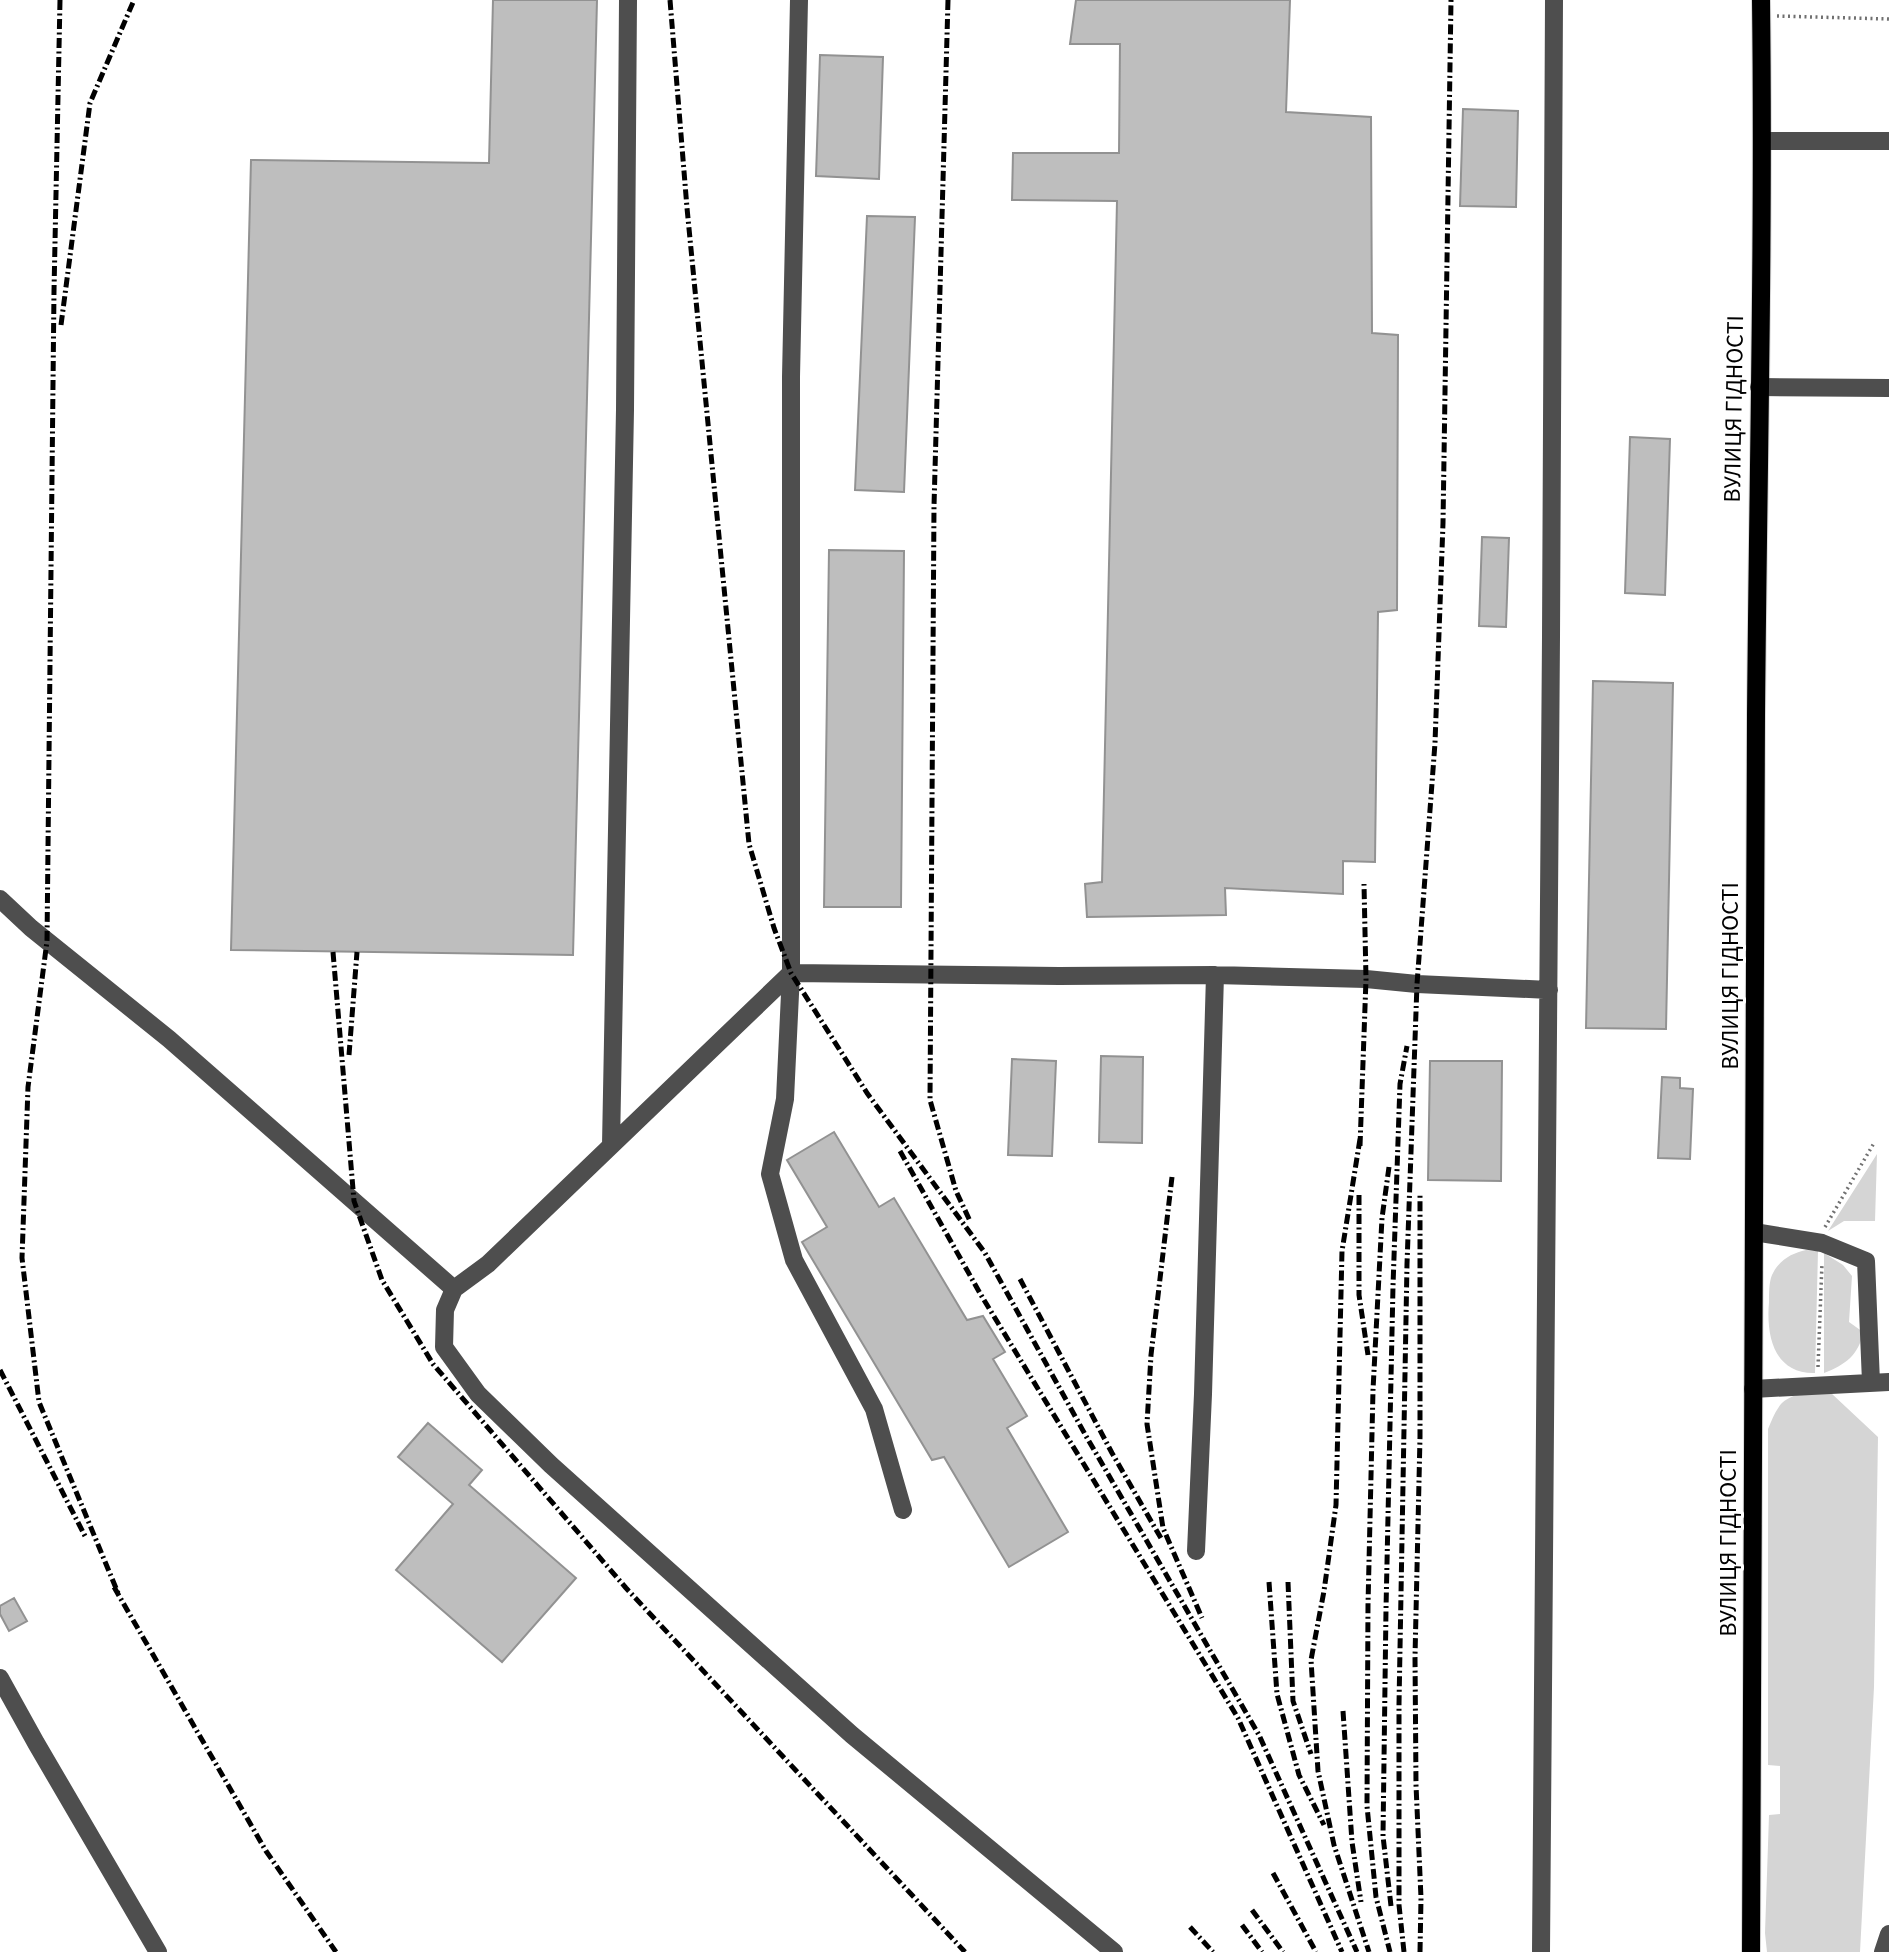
<svg xmlns="http://www.w3.org/2000/svg" width="1889" height="1952" font-family="'Source Sans 3',sans-serif">
	<style>
		.green { fill: #d5d5d5 }
		.building { fill: #bebebe; stroke: #929292; stroke-width: 2 }
		.lines { fill: none; stroke-linecap: round; stroke-linejoin: round }
		.major-casing { stroke: #dbdbdb; stroke-width: 20 }
		.path { stroke: #707070; stroke-width: 3.5; stroke-dasharray: 2 3.5; stroke-linecap: butt }
		.minor { stroke: #4e4e4e; stroke-width: 18 }
		.major { stroke: #000; stroke-width: 18 }
		.rail { stroke: #000; stroke-width: 5; stroke-dasharray: 10 3.5 2 3.5; stroke-linecap: butt }
		.labels { text-anchor: middle; dominant-baseline: central; stroke-width: 6; stroke-linejoin: round; paint-order: stroke }
		.street-label { font-size: 24px; fill: #000; stroke: #fff }
	</style>
	<rect width="100%" height="100%" fill="#fff"/>
	<path class="green" d="M1877,1154l-2,67h-31l-16,10z
		M1806,1250l12,1 -3,122c-41,1 -49,-37 -46,-71 0,-9 0,-20 3,-27 7,-15 20,-22 34,-25z
		M1824,1253l19,12 9,11 -3,46 14,10c-4,23 -18,33 -39,41z
		M1812,1390l19,3 47,44 -4,250 -14,265h-93l-2,-19 4,-118 11,-1v-48l-12,-1v-336c12,-29 14,-30 44,-39z"/>
	<path class="building" d="M493,0h104l-24,955 -342,-5 20,-790 238,3z
		M1076,0h214l-4,112 85,5 1,216 26,2 -1,275 -19,2 -3,250 -32,-1v33l-118,-6 1,27 -139,2 -2,-33 17,-2 15,-681 -105,-1 1,-47h106l1,-109h-50z
		M820,55l63,2 -4,122 -63,-3z
		M1463,109l55,2 -2,96 -56,-1z
		M867,216l48,1 -11,275 -49,-2z
		M1630,437l40,2 -5,156 -40,-2z
		M1482,537l27,1 -3,89 -27,-1z
		M829,550l75,1 -3,356h-77z
		M1593,681l80,2 -7,346 -80,-1z
		M1101,1056l42,1 -1,86 -43,-1z
		M1012,1059l44,2 -4,95 -44,-1z
		M1430,1061h72l-1,120 -73,-1z
		M1662,1077l18,1v10l13,1 -3,70 -32,-1z
		M834,1132l45,75 15,-9 73,122 16,-4 22,36 -12,7 34,57 -20,12 61,104 -59,35 -65,-110 -12,3 -130,-218 25,-15 -40,-67z
		M428,1423l54,47 -13,15 107,93 -74,84 -106,-92 57,-66 -55,-47z
		M14,1598l13,23 -18,10 -9,-17v-8z"/>
	<g class="lines">
		<defs>
			<path id="major" d="M1751,1952c1,-412 3,-824 5,-1236 2,-239 8,-477 5,-716"/>
		</defs>
		<use href="#major" class="major-casing"/>
		<path class="path" d="M1777,16l112,3
			M1825,1227l49,-84
			M1818,1367l4,-104"/>
		<path class="minor" d="M799,0l-8,377v596l-6,126 -15,75 24,86 80,149 29,101
			M1762,141h127
			M1759,387l130,1
			M0,899l31,29 138,111 285,250
			M611,1145l14,-735 3,-410
			M1754,1232l68,11 44,18 5,121
			M1753,1389l136,-7
			M1196,1551l7,-157 12,-419
			M0,1678l36,65 122,209
			M1114,1952l-262,-217 -301,-270 -73,-71 -34,-47 1,-37 9,-21 34,-25 303,-291 268,3 156,-1 151,4 51,5 132,6
			M1541,1952l10,-1315 3,-637
			M1883,1952l6,-18"/>
		<use href="#major" class="major"/>
		<path class="rail" d="M60,0l-6,291 -7,650 -19,146 -6,171 17,144 79,191
			M670,0l17,208 62,636 25,84 17,45 76,120 118,160 101,183 173,299 98,217
			M948,0l-14,506 -4,594 26,91 14,30
			M61,325l29,-222 44,-103
			M333,952l21,249 28,79 51,84 193,224 339,364
			M349,1055l8,-103
			M1360,1139l-18,112 -6,254 -12,86 -13,69 7,111 16,74 35,107
			M1360,1146l6,-167 -2,-95
			M900,1151l81,144 257,423 104,234
			M1389,1167l-7,51 -9,172 -5,215 -1,201 9,91 14,55
			M1172,1177l-21,178 -4,69 16,104 39,90
			M1359,1195v100l9,60
			M1020,1279l92,174 50,87
			M0,1370l86,168
			M1269,1582l8,112 22,81 25,50
			M1288,1582l5,119 18,53
			M114,1587l152,264 70,101
			M1343,1711l9,131 9,60
			M1273,1873l43,79
			M1391,1906l-8,-70 3,-227 7,-323 7,-202 7,-38
			M1252,1910l31,42
			M1242,1925l20,27
			M1190,1927l23,25
			M1404,1952l-5,-47v-201l8,-440 10,-280 18,-241 8,-220 8,-523
			M1420,1952l1,-54 -5,-113 -1,-128 5,-220v-244"/>
	</g>
	<g class="labels">
		<g class="street-label">
			<text transform="translate(1734 409) rotate(-89)">ВУЛИЦЯ ГІДНОСТІ</text>
			<text transform="translate(1730 976) rotate(-90)">ВУЛИЦЯ ГІДНОСТІ</text>
			<text transform="translate(1728 1543) rotate(-90)">ВУЛИЦЯ ГІДНОСТІ</text>
		</g>
	</g>
</svg>
